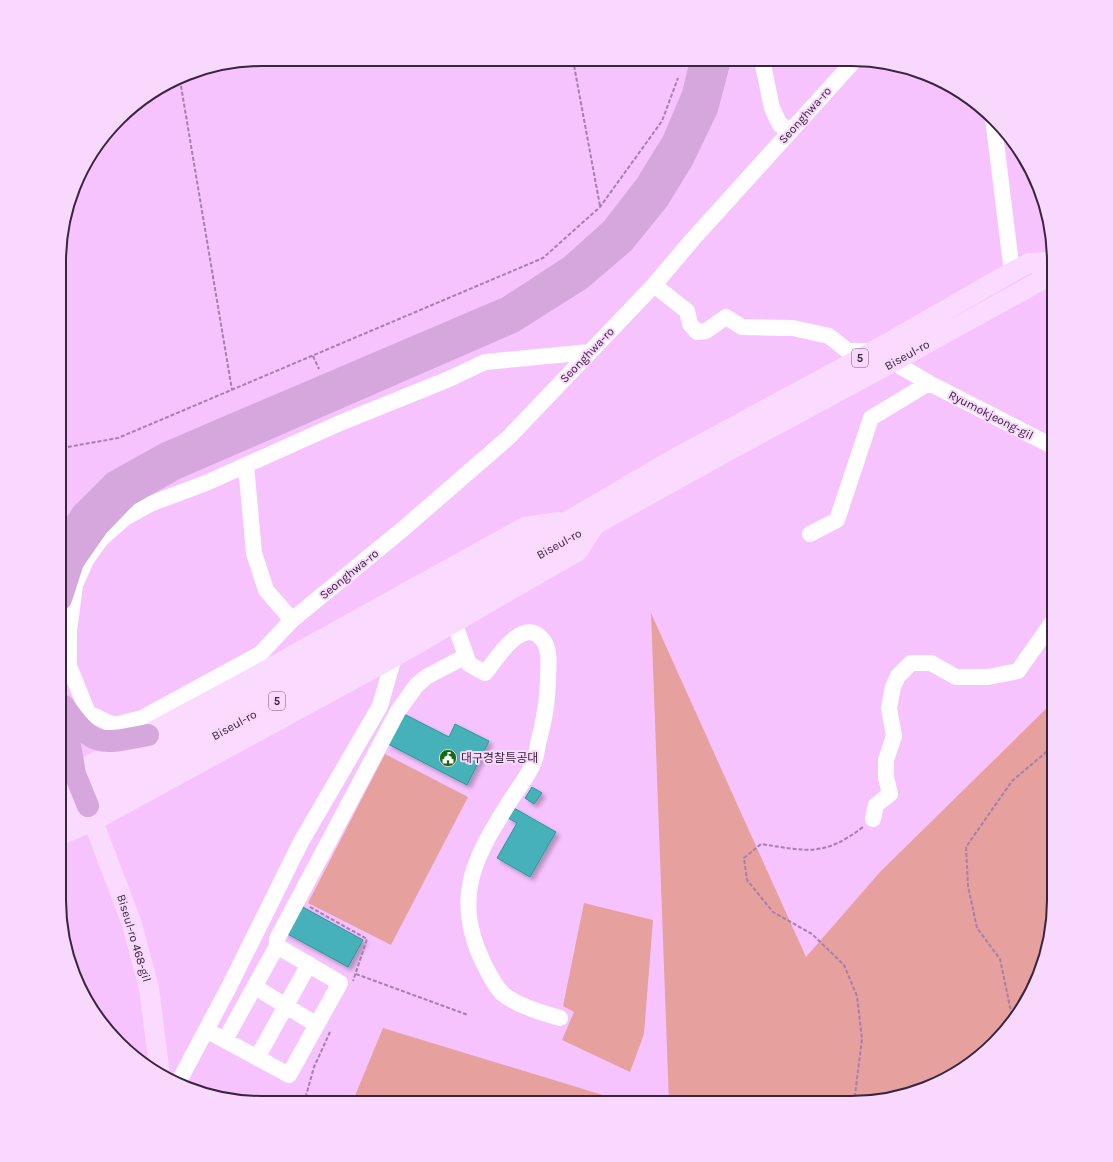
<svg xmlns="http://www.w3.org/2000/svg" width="1113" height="1162" font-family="Karla,'Noto Sans KR',sans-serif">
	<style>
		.green { fill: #e6a19e }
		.building { fill: #46b1b9; stroke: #2598a0; filter: url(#shadow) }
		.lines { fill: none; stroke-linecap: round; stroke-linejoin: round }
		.path { stroke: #a67fac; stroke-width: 2; stroke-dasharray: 4 2; stroke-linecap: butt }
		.minor { stroke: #fff; stroke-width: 16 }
		.major { stroke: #fadafe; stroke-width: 20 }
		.highway { stroke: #d5a7dd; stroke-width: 22 }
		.labels { text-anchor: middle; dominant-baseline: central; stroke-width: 4; stroke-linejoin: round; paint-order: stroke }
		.shield { fill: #f8d9fd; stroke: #725b76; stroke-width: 1 }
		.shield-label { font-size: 11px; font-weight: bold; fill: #39253c }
		.street-label { font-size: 12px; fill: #39253c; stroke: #f8d9fd }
		.poi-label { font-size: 12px; fill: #39253c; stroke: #f8d9fd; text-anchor: start }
		.rim { fill: none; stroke: #39253c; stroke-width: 2 }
	</style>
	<defs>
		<filter id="shadow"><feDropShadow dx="3.5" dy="3.5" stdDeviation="2" flood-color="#0004"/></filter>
	</defs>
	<rect width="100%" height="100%" fill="#f7c3ff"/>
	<path class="green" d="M651,613l155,344 74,-85 174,-171v212l-7,40 -20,48 -24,33 -39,35 -48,23 -52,11h-195z
		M385,754l83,43 -77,148 -83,-42z
		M584,903l69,17 -9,114 -14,38 -68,-32 12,-28 -11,-6z
		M383,1028l246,75h-277z"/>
	<path class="building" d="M404,714l45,23 6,-13 34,17 -22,44 -79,-41z
		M532,787l10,6 -8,11 -9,-6z
		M514,808l42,24 -26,45 -33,-19 20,-35 -9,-5z
		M299,905l64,35 -15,27 -64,-35z"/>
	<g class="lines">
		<path class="path" d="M573,60l27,146
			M180,80l52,310
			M313,356l6,13
			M62,448l56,-10 425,-180 57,-51 62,-86 16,-43
			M310,907l57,32 -14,42
			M356,974l112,41
			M1013,1021l-13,-62 -23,-31 -9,-42 -2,-39 46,-66 39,-33 -1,-19 4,-21
			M234,1100l1,-3
			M304,1103l10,-36 16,-35
			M854,1103l8,-64 -5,-43 -13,-31 -32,-31 -39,-22 -26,-32 -3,-22 17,-14c46,7 63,13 102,-17"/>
		<path class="minor" d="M762,60l10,48 8,17 12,5
			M993,118l19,154
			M654,285l33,26 3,13 7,8 9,-1 20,-14 16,10 51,1 36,8 19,15h26l55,32 125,64
			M246,465l8,88 12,37 26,30
			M810,534l27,-14 34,-102 58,-35
			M454,622l15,42 16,9c11,-13 38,-59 58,-33 8,11 5,26 5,38 0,24 -4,43 -10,66 -1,6 -2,14 -5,20 -5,12 -14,23 -21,34 -36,57 -61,97 -29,164 5,10 11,23 19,31 12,11 42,21 58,25
			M260,654l-118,64 -28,7 -26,-12 -19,-47v-35l6,-46 11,-25 15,-21 24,-21 25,-14 56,-21 134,-60 109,-44 36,-17 105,-10
			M255,663l5,-9 32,-34 111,-91 106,-92 145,-152 39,-46 161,-178
			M873,819l3,-14 14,-11 -4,-17v-17l8,-24 -5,-28 4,-21 5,-11 13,-13h20l25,14h32l30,-6 36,-51
			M277,946v-7l121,-228 18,-25 10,-9 40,-21
			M255,987l62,38
			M206,1030l83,45 51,-92 -63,-37 -52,94
			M257,1058l52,-94
			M178,1083l51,-96 72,-145 79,-136 14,-49"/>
		<path class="major" d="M60,781l183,-98 282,-156 34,-5
			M60,800l73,-37 350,-192 189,-111 202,-109 138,-79 17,-9 21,-1 4,-2
			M88,808l44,116 17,64 11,87
			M60,816l46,-21 62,-33 558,-310 167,-90 147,-81 10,-19
			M60,835l33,-14 301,-164 184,-106 16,-25"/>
		<path class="highway" d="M61,545l21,-31 32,-32 52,-29 342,-146 63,-41 41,-37 34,-44 27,-44 20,-47 8,-34
			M61,599l12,-37 25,-36 29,-30 48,-27 338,-147 68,-43 42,-36 35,-43 25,-41 24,-50 13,-49
			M64,706c29,43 37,38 84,29
			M64,710l11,64
			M68,762l7,12 13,32"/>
	</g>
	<defs>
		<symbol id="civic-disc" viewBox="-11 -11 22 22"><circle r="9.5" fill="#176a0f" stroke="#f8d9fd"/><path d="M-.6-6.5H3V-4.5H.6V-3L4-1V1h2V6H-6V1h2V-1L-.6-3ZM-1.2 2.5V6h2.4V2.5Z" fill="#fff"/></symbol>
	</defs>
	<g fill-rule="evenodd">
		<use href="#civic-disc" x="438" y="748" width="20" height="20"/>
	</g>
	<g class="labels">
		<g class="shield">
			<rect x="852" y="349" width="16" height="18" rx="3"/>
			<rect x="269" y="692" width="16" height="18" rx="3"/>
		</g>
		<g class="shield-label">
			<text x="860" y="358">5</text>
			<text x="277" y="701">5</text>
		</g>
		<g class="street-label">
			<text transform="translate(805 115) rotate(-48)">Seonghwa-ro</text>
			<text transform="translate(587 355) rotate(-46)">Seonghwa-ro</text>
			<text transform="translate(907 355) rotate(-29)">Biseul-ro</text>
			<text transform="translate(991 415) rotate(27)">Ryumokjeong-gil</text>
			<text transform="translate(559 544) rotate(-29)">Biseul-ro</text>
			<text transform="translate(349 574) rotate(-39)">Seonghwa-ro</text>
			<text transform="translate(234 725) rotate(-29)">Biseul-ro</text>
			<text transform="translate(134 938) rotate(73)">Biseul-ro 468-gil</text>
		</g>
		<g class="poi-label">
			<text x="461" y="758">대구경찰특공대</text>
		</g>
	</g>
	<path d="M0 0H1113V1162H0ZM262 66H851A196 196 0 0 1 1047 262V900A196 196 0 0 1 851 1096H262A196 196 0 0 1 66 900V262A196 196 0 0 1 262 66Z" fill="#f8d9fd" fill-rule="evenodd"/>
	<path class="rim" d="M262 66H851A196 196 0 0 1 1047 262V900A196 196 0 0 1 851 1096H262A196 196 0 0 1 66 900V262A196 196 0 0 1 262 66Z"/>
</svg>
